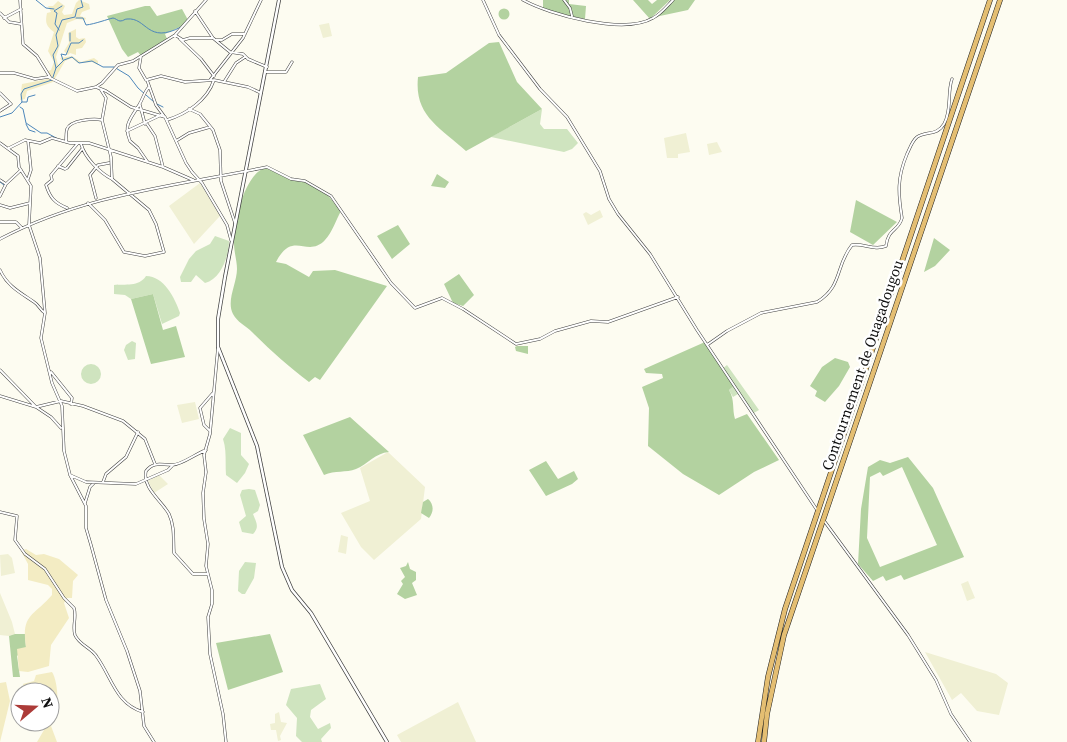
<svg xmlns="http://www.w3.org/2000/svg" width="1067" height="742" font-family="'Source Serif 4',serif">
	<style>
		.farmland { fill: #f0f0d4 }
		.green { fill: #cfe4bf }
		.forest { fill: #b3d2a0; fill-rule: evenodd }
		.sand { fill: #f3ecc3 }
		.lines { fill: none; stroke-linecap: round; stroke-linejoin: round }
		.stream { stroke: #4d87bb; stroke-width: 1 }
		.minor-casing { stroke: #414141; stroke-width: 3 }
		.tertiary-casing { stroke: #414141; stroke-width: 4 }
		.trunk-casing { stroke: #1f1f1f; stroke-width: 5.5 }
		.minor { stroke: #fff; stroke-width: 2 }
		.tertiary { stroke: #fff; stroke-width: 2.5 }
		.trunk { stroke: #e4be72; stroke-width: 4.5 }
		.labels { text-anchor: middle; dominant-baseline: central; stroke-width: 5; stroke-linejoin: round; paint-order: stroke }
		.street-label { font-size: 15px; fill: #0e0e0e; stroke: #fff }
	</style>
	<rect width="100%" height="100%" fill="#fdfcf1"/>
	<path class="farmland" d="M329,23l3,13 -9,2 -4,-13z
		M686,133l4,19 -12,2v4h-11l-3,-20z
		M717,142l5,10 -13,3 -2,-11z
		M200,183l20,33 -26,28 -25,-38z
		M600,210l3,7 -15,8 -5,-11 3,-2 5,3z
		M195,402l4,17 -17,4 -5,-18z
		M388,452l37,35 -4,32 -47,41 -13,-13 -20,-34 29,-12 -10,-33z
		M159,475l9,9 -14,9 -6,-12z
		M341,535l7,2 -2,17 -8,-2z
		M8,554l4,4 3,15 -14,3 -1,-21z
		M968,581l7,17 -8,3 -6,-17z
		M0,593l12,29 3,12 -6,2 -9,-1z
		M925,652l71,22 12,9 -9,32 -22,-4 -16,-18 -9,7z
		M458,702l18,40h-75l-4,-7z
		M279,712l2,10 6,1 -7,13 1,4 -3,1 -2,-11h-5l-1,-6 5,-1v-9z"/>
	<path class="green" d="M542,109l-2,15 4,5h23l11,14 -6,6 -8,3 -73,-15z
		M215,236l14,5c0,15 -8,38 -24,42l-9,-8 -5,7h-10l-1,-5 9,-18 7,-8 14,-7z
		M146,276c18,0 29,22 34,37l-1,3 -17,8 -9,-30 -22,5 -6,-4 -11,-1v-9c11,-1 25,2 32,-9z
		M132,341l4,2 -1,16 -7,1 -4,-10 2,-5z
		M81 374a10 10 0 1 1 20 0a10 10 0 1 1-20 0Z
		M727,365l32,45 -7,4 -14,-20 -5,3 -4,-7 5,-4 -12,-17z
		M230,428l11,5v22l8,9 -4,9 -8,10 -11,-8c-1,-12 1,-24 -3,-36z
		M249,489l6,1 5,15 -2,6 -5,3c3,8 7,13 0,20l-11,-2 -3,-10 7,-6 -6,-21 2,-5z
		M245,562l11,1 -2,15 -9,16h-3l-4,-3 1,-20z
		M320,684l6,15 -15,11 -1,7 8,12 12,-6 1,5 -10,11 1,3h-20l-6,-6 1,-18 -11,-13 5,-16z"/>
	<path class="forest" d="M543,0h26v4l17,2 -1,13 -42,-9z
		M633,0h15l4,4 5,-4h13l-20,19z
		M673,0h22l-7,10 -33,7z
		M145,6h5l7,10 25,-7 6,11 -4,5 -19,9 2,5 -26,17 -3,-4 -10,5 -6,-8 -15,-33z
		M498.5 14a5.5 5.5 0 1 1 11 0a5.5 5.5 0 1 1-11 0Z
		M499,42l18,40 25,27 -76,42c-26,-24 -52,-35 -48,-74l28,-4 43,-30z
		M267,167l24,13 14,2 21,11 15,18c-5,9 -9,22 -16,29 -18,19 -32,-11 -49,22l10,2 23,13 4,-6 22,-1 52,16 -67,94 -5,-3 -6,5c-21,-16 -38,-31 -57,-50 -6,-6 -15,-10 -19,-18 -7,-13 4,-31 4,-45 0,-8 -3,-17 -3,-26 -1,-20 11,-71 33,-76z
		M437,174l12,8 -4,6 -14,-2z
		M856,200l41,22 -24,23 -23,-13z
		M398,225l12,19 -18,15 -15,-23z
		M934,238l16,12 -15,16 -11,6z
		M459,274l15,21 -11,11 -10,-3 -9,-19z
		M153,294l10,36 13,-4 9,31 -34,7 -20,-65z
		M705,342l29,44 -5,4c6,10 3,19 6,29l12,-5 32,46 -25,12 -35,23 -36,-21 -35,-28 1,-38 -7,-21 21,-9 -1,-4 -16,-1 -2,-4z
		M517,346h11v8l-12,-3 -1,-4z
		M835,358l13,4 2,5 -11,19 -14,16 -10,-6 2,-5 -7,-5 12,-19z
		M350,417l39,35c-14,1 -21,12 -33,17 -10,4 -21,1 -32,6l-21,-40z
		M908,457l25,31 31,69 -60,23 -3,-5 -15,6 -3,-5 -10,5 -15,-17 3,-55 7,-42 12,-7 10,3zM902,467l35,78 -57,22 -13,-29 3,-61 10,-5 3,4z
		M546,461l12,18 16,-8 4,8 -6,5 -26,12 -17,-26z
		M428,499c6,5 6,13 1,19l-8,-5 2,-11z
		M408,562l2,7 6,3v8l-4,3 5,12 -12,4 -8,-5 6,-10 -2,-3 4,-4 -5,-9 6,-2z
		M15,634h10l1,14 -9,8 3,21h-7l-4,-41z
		M270,634l13,38 -55,18 -12,-47z"/>
	<path class="sand" d="M79,0l10,4 1,5 -8,3 -2,4 6,2 -1,2 -8,-1 -10,4 -11,34 2,8 4,-4 -2,-3 12,-2 9,6 13,-4 4,3v4l-6,-3 -14,1 -6,-5 -7,3 -12,21 -26,9 -2,8 -5,1 2,-16 26,-5v-8l3,-1 3,-8 -6,-11 6,-19c-8,-6 -9,-9 -7,-19l4,-1 -3,-6h5l5,-5 7,5 -3,6 2,3 8,-1 4,-11z
		M76,29v8l3,2 6,-1 1,4 -4,6 -6,1v6l-6,-2 -2,2 -4,-4 5,-8 -1,-10z
		M26,549l10,6 8,-1 15,5 19,16 -5,6 -1,17h-5l-3,5 5,15 -18,27 -2,21 -21,6 -9,-1 -2,-22 9,-2c-5,-33 7,-30 26,-52v-6l-4,-4 -20,-5v-16l-7,-13z
		M52,672c7,11 8,45 -1,54l6,16h-20l7,-12 -3,-8h9v-30h-25l-2,-8 11,-3 2,-6z
		M6,682l4,19 -10,41v-59z"/>
	<g class="lines">
		<path class="stream" d="M36,0l10,8 8,1
			M76,18h7l3,7c9,-1 22,-6 27,-7 2,0 5,3 7,3 4,0 4,-2 7,-2 20,-2 20,26 54,8
			M59,30l-4,-6 2,-11 -3,-2 8,-5
			M70,33v8
			M63,60l-2,-6 5,1 5,-12h8l4,-3
			M56,68l8,-8 8,-3 7,6 13,-2 11,6h11l15,9 9,12 16,14
			M22,102h5l1,-5 7,-2
			M157,104l6,3
			M20,107l3,2 3,14 15,10h6l11,6
			M0,117l12,-4 10,-11 -1,-8 3,-5 28,-9 4,-12 -3,-13 5,-9 -2,-11 6,-15 13,-3 2,-8 6,-2 -2,-7
			M26,124l3,6 6,2
			M0,182l4,3"/>
		<defs>
			<path id="minor" d="M20,0l3,44 14,12 13,21
				M483,0l16,35 41,54 27,28 33,54 9,28 9,15 32,40 47,76 120,180
				M523,0c27,15 101,35 130,18 8,-4 14,-12 20,-18
				M564,0l6,8 2,8
				M195,11l18,27
				M0,13l9,9 12,2
				M4,18l17,-9
				M175,35l8,5 7,-2h23l17,14 13,2 5,5 19,8
				M180,39l21,20 13,17
				M216,40h6l10,-6h13
				M141,56l-2,12 7,12 15,-4 24,6 29,-2 34,7 13,6
				M266,72h20l6,-10
				M0,73h14l21,6 13,-2 29,14 19,-4 6,-4 16,-18 15,-4 42,-26 31,-35
				M147,80l9,25 8,11
				M210,80l33,-42 18,-38
				M224,82l12,-19 9,-6
				M96,87l10,4 25,16 34,10 21,46 6,9 10,11 25,42 4,15
				M101,90l5,8 -4,22
				M0,93l11,11 -11,7
				M140,105l5,19
				M189,109l11,5 13,16 7,20 1,31 14,42
				M167,120c19,-6 40,-19 47,-40
				M147,124l8,12 8,31
				M127,131l34,-16
				M176,141l13,-8 21,-6
				M66,142c0,-4 0,-10 1,-13 3,-9 27,-11 35,-9l9,37 1,22 37,31 7,14 8,28 -19,4 -21,-4 -19,-32 -17,-17
				M0,143l18,13 1,11 12,19 -2,39 11,33 5,55 -4,25 11,45 10,23 2,45 6,24 16,31v22l5,17 15,55 21,51 13,40 4,35 10,16
				M81,144c4,14 19,29 31,35
				M9,148l16,-8 15,3 12,-5 18,5h19l74,24 30,13
				M147,161l-9,-13 -8,-7c-7,-16 1,-23 9,-36 4,-6 5,-13 10,-18
				M58,166l7,3 2,-1 15,-19
				M28,179l3,-9 -3,-29
				M0,180l6,4
				M0,196l6,-12 15,-14
				M96,198l-6,-23 8,-10 11,-2
				M0,205l10,3 20,-5
				M67,208c-12,-5 -17,-10 -21,-23l6,-5 -1,-5 27,-32
				M0,222h16l6,6
				M0,239c85,-45 175,-53 267,-72l24,12 14,2 26,15 60,87 24,25 27,-10 21,11 53,35 24,-5 15,-8 36,-10 17,1 70,-25
				M0,270c7,16 21,23 34,32 5,3 6,8 11,11
				M707,345l20,-14 34,-18 56,-11c26,-16 18,-36 35,-57 12,-2 22,6 34,1 2,-18 13,-15 16,-28 -4,-25 -5,-40 5,-64 3,-6 5,-13 10,-17 9,-6 20,-1 27,-13 8,-14 3,-31 8,-45
				M218,347l-8,87 -6,21 2,17 -3,21 1,26 4,25 -2,22 6,24v14l-4,13 2,37 13,60 3,28
				M0,370l36,37 15,10 10,11
				M51,372l21,26 -1,6
				M0,396l36,11 25,-6 22,5 40,15 22,18 10,25
				M210,431l-6,-6 -4,-17 13,-15
				M206,450c-11,4 -24,15 -34,15 -11,0 -18,-4 -26,6 -4,17 16,30 23,43 6,13 4,25 5,39l19,21h14
				M70,475l16,7 50,2 32,-14 5,-5
				M103,482l3,-8 20,-17 12,-25
				M85,503l5,-16 4,-4
				M0,512l17,4 -2,24 10,14 20,15 19,29 10,10c3,9 -2,18 1,27 4,10 17,13 22,22 15,21 19,47 46,55
				M825,522l83,113 28,45 15,34 19,28"/>
			<path id="tertiary" d="M279,0l-54,277 -7,42v28l39,99 25,121 10,23 19,23 76,129"/>
			<path id="trunk" d="M758,742l10,-65 17,-68 205,-609
				M764,742l3,-28 17,-79 216,-635"/>
		</defs>
		<use href="#minor" class="minor-casing"/>
		<use href="#tertiary" class="tertiary-casing"/>
		<use href="#trunk" class="trunk-casing"/>
		<use href="#minor" class="minor"/>
		<use href="#tertiary" class="tertiary"/>
		<use href="#trunk" class="trunk"/>
	</g>
	<g class="labels">
		<g class="street-label">
			<text transform="translate(862 365) rotate(-71)">Contournement de Ouagadougou</text>
		</g>
	</g>
	<g transform="translate(35 707) rotate(71)"><circle r="24" fill="#ffffff" stroke="#9f9f9f"/>
	<path d="M0-4L9 19L0 12L-9 19Z" fill="#ac3b38"/>
	<text y="-8" font-size="14" font-weight="bold" text-anchor="middle" fill="#0e0e0e">N</text>
	</g>
</svg>
